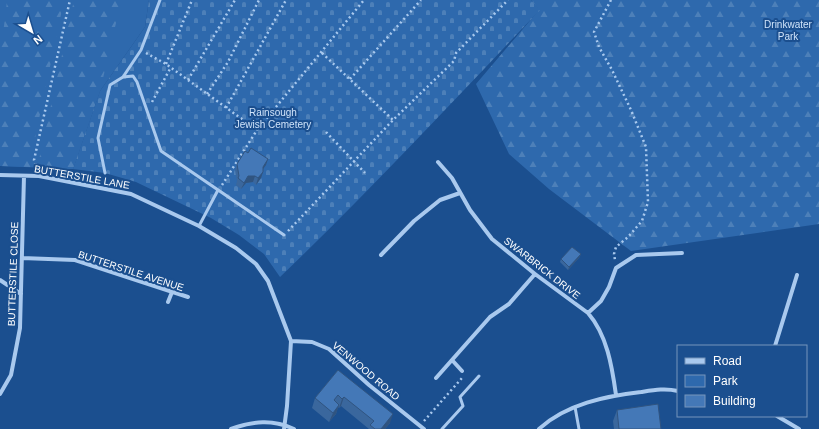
<svg xmlns="http://www.w3.org/2000/svg" width="819" height="429" font-family="Helvetica,sans-serif">
	<style>
		.green { fill: #2e69ad }
		.forest { fill: url(#forest-firs) }
		.cemetery { fill: url(#cemetery-stones) }
		.lines { fill: none; stroke-linecap: round; stroke-linejoin: round }
		.path { stroke: #a9c9ee; stroke-width: 2.5; stroke-dasharray: 2 3; stroke-linecap: butt }
		.service { stroke: #a9c9ee; stroke-width: 3 }
		.minor { stroke: #a9c9ee; stroke-width: 4 }
		.wall { fill: #3a679d }
		.shaded-wall { fill: #305480 }
		.building { fill: #4478b7; stroke: #305480 }
		.labels { text-anchor: middle; dominant-baseline: central; stroke-width: 4; stroke-linejoin: round; paint-order: stroke }
		.park-label { font-size: 10px; fill: #cfe3fa; stroke: #1b4f8f }
		.street-label { font-size: 10px; fill: #fff; stroke: #1b4f8f }
	</style>
	<defs>
		<pattern id="forest-firs" width="22" height="20" patternUnits="userSpaceOnUse"><rect width="22" height="20" fill="#2e69ad"/><path d="M5 1l3.5 6h-7zM16 11l3.5 6h-7z" fill="#4d80b9"/></pattern>
		<pattern id="cemetery-stones" width="16" height="16" patternUnits="userSpaceOnUse"><rect width="16" height="16" fill="#2e69ad"/><path d="M2 7V4a2 2 0 0 1 4 0v3zM10 15v-3a2 2 0 0 1 4 0v3z" fill="#4d80b9"/></pattern>
	</defs>
	<rect width="100%" height="100%" fill="#1b4f8f"/>
	<path class="green" d="M0,0h149l-4,27 -45,64 -27,78 -73,-3z"/>
	<path class="forest" d="M9,0h55l-33,157v10l-31,-1v-120l4,-20 3,-25z
		M74,0h51l-9,23 -16,68 -27,78 -34,-1v-8z
		M531,0h288v224l-188,27 -82,-62 -40,-35 -33,-70 63,-74z"/>
	<path class="cemetery" d="M149,0h382l9,10c-86,90 -170,181 -260,267l-16,-23 -25,-19 -28,-17 -75,-36 -31,-9 -32,-4 27,-78 45,-64z"/>
	<g class="lines">
		<path class="path" d="M611,0l-17,32 5,15 13,23 19,40 15,37 2,55 -6,19 -14,16 -12,10 -2,7 1,6
			M146,53l20,11 91,66
			M322,53l71,67
			M166,64l26,-64
			M350,79l71,-79
			M188,80l47,-80
			M207,94l21,-32 31,-62
			M152,102l19,-35
			M226,108l60,-108
			M326,132l39,41
			M37,170l-3,-10 36,-160
			M222,185l35,-55 107,-130
			M288,231l105,-111 61,-59 2,-8 52,-53
			M424,421l38,-43"/>
		<path class="service" d="M123,77l18,-27 19,-50
			M105,173l-7,-35 12,-53 13,-8 10,-1 4,6 24,69 123,84
			M199,226l19,-36
			M575,407l4,22
			M442,429l21,-23 -3,-9 19,-21"/>
		<path class="minor" d="M438,162l14,16 18,32 22,29 43,35 53,39c19,22 24,53 28,82
			M0,175l39,1 92,18 68,32 37,22 20,16 12,17 23,60 -4,65 -3,23
			M381,255l33,-34 26,-21 20,-7
			M22,258l53,2 113,37
			M0,280l21,14
			M168,302l4,-10
			M588,313l13,-12 8,-14 7,-19 20,-13 46,-2
			M291,341l21,1 17,7 40,36 55,44
			M775,346l22,-71
			M452,360l10,11
			M436,378l54,-61 19,-13 26,-30
			M0,394l11,-19 9,-47 4,-152
			M777,416l22,13
			M231,429c22,-8 42,-10 63,0
			M539,429c27,-25 67,-33 102,-37 13,-2 24,-4 37,-1"/>
	</g>
	<path class="wall" d="M248,153l18,12 -3,4 -2,9 -5,7 -3,-3 -7,1 -5,6 -5,-4 1,-4 -2,-11 2,-6z
		M581,254l-2,4 -11,12 -8,-8 1,-3z
		M338,370l52,53 -5,6h-16l-28,-23 -2,2 -1,-1 -2,7 -7,8 -17,-14 3,-10z
		M617,410l44,19h-47l-1,-8z"/>
	<path class="shaded-wall" d="M268,159l-2,6 -6,8 3,-6z
		M263,172l-2,6 -5,7 2,-7z
		M248,176h7l-2,6 -7,1 -5,6 3,-6z
		M581,254l-2,4 -11,12 1,-3z
		M344,397l-3,9 -2,2 3,-9z
		M339,405l-3,9 -7,8 4,-9z
		M393,414l-3,9 -5,6h-4z"/>
	<path class="building" d="M251,148l17,11 -5,8v5l-5,6 -3,-2h-7l-4,7 -6,-5 1,-2 -2,-12 8,-13 3,2z
		M572,247l9,7 -12,13 -8,-8z
		M338,370l55,44 -12,15h-6l-5,-4 4,-4 -30,-24 -2,2 -4,-4 -4,5 5,5 -6,8 -18,-15z
		M658,404l3,25h-42l-2,-19z"/>
	<g class="labels">
		<g class="park-label">
			<text x="788" y="24">Drinkwater<tspan x="788" dy="12">Park</tspan></text>
			<text x="273" y="112">Rainsough<tspan x="273" dy="12">Jewish Cemetery</tspan></text>
		</g>
		<g class="street-label">
			<text transform="translate(82 177) rotate(10)">BUTTERSTILE LANE</text>
			<text transform="translate(542 268) rotate(38)">SWARBRICK DRIVE</text>
			<text transform="translate(131 271) rotate(18)">BUTTERSTILE AVENUE</text>
			<text transform="translate(13 274) rotate(-88)">BUTTERSTILE CLOSE</text>
			<text transform="translate(366 371) rotate(40)">VENWOOD ROAD</text>
		</g>
	</g>
	<rect x="677" y="345" width="130" height="72" fill="#1b4f8f" stroke="#7695bc"/>
	<rect x="685" y="358" width="20" height="6" fill="#a9c9ee" stroke="#7695bc"/>
	<text x="713" y="365" font-size="12" fill="#ffffff">Road</text>
	<rect x="685" y="375" width="20" height="12" fill="#2e69ad" stroke="#7695bc"/>
	<text x="713" y="385" font-size="12" fill="#ffffff">Park</text>
	<rect x="685" y="395" width="20" height="12" fill="#4478b7" stroke="#7695bc"/>
	<text x="713" y="405" font-size="12" fill="#ffffff">Building</text>
	<g transform="translate(32 32) rotate(142)" stroke="#1b4f8f" stroke-width="3" paint-order="stroke">
	<path d="M0-3L7 15L0 10L-7 15Z" fill="#ffffff"/>
	<text y="-6" font-size="11" font-weight="bold" text-anchor="middle" fill="#ffffff">N</text>
	</g>
</svg>
